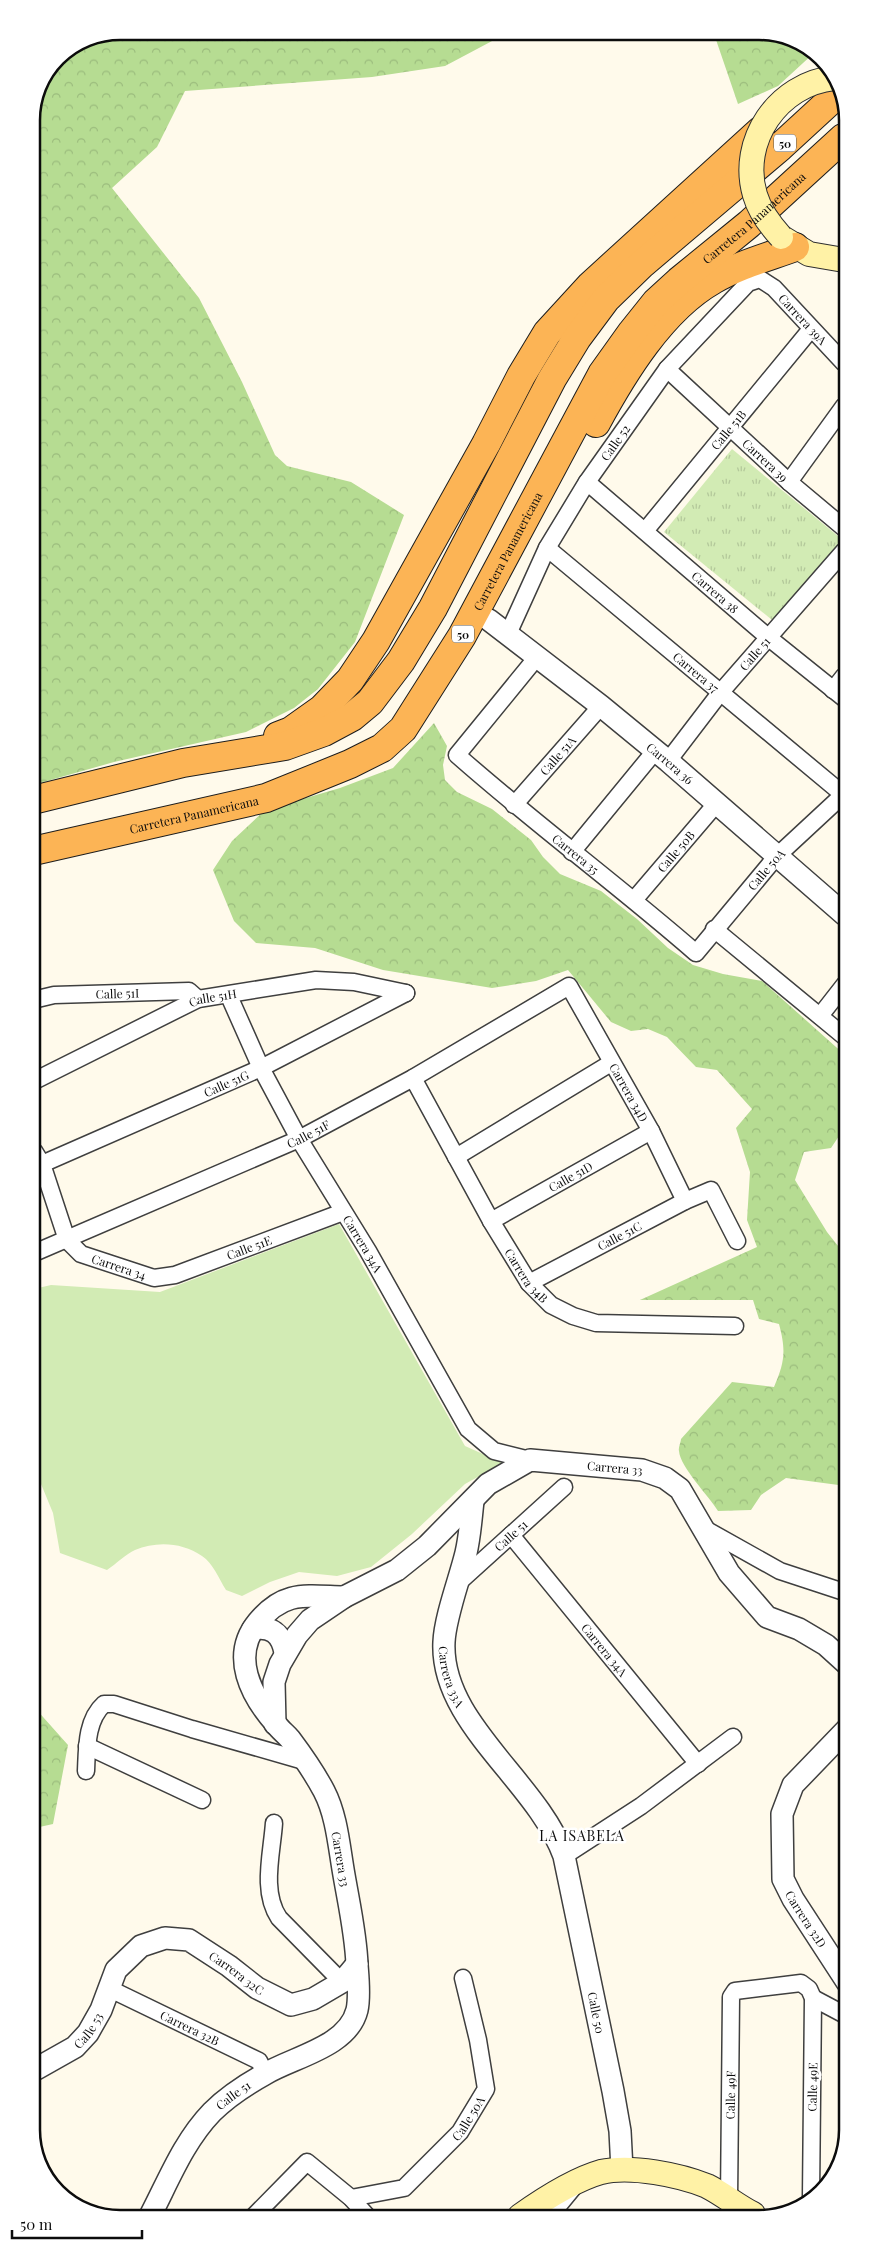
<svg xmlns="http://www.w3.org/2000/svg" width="879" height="2250" font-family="'Playfair Display',serif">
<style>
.grass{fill:#d2ebb4}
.forest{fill:url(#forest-crowns)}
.park{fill:url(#park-tufts)}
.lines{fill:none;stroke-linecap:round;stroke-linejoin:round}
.minor-casing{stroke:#3f3f3f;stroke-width:19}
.tertiary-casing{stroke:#3f3f3f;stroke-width:24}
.secondary-casing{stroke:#2e2e2e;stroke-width:26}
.trunk-casing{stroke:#1d1d1d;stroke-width:30}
.minor{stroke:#fff;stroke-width:16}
.tertiary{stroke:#fff;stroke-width:21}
.secondary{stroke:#fff2a6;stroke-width:24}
.trunk{stroke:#fcb455;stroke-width:28}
.secondary-bridge-casing{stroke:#2e2e2e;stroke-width:26;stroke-linecap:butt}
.secondary-bridge{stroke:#fff2a6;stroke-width:24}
.labels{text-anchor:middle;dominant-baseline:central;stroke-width:5;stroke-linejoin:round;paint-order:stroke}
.shield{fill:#fff;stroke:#555;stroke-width:1}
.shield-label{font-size:11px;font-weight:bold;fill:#0c0c0c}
.street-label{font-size:12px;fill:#0c0c0c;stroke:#fff}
.neighbourhood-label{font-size:14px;letter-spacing:1px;fill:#0c0c0c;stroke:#fff}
.rim{fill:none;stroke:#0c0c0c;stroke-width:2.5}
</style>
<defs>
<pattern id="forest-crowns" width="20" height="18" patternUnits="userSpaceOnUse" patternTransform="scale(1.25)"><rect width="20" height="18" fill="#b6dc92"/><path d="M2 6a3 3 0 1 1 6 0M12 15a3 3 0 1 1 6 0" fill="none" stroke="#9bbc7d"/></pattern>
<pattern id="park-tufts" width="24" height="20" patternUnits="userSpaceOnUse" patternTransform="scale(1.25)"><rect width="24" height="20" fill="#d2ebb4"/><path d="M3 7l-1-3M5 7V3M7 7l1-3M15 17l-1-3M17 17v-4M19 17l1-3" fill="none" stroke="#b3c89a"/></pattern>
</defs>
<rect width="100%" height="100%" fill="#fffaeb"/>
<path class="grass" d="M339 1224 465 1446 503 1463 465 1484 412 1534 371 1567 337 1576 299 1572 270 1582 242 1596 226 1590C219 1579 213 1563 202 1556 182 1542 156 1541 135 1550 126 1554 116 1564 107 1570L60 1553 53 1513 34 1467V1289L51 1285 160 1292Z"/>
<path class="forest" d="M120 31H511L445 66 372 77 185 91 157 147 112 188 199 298 242 382 275 455 287 466 351 482 404 515 355 642 318 689 294 708 246 732 114 762 33 785 31 114 57 57 86 38Z
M713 31H765L815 52 778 86 738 104Z
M434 723 447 746 443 765 445 780 457 792 492 809 531 840 543 857 560 874 601 891 637 919 668 948 693 965 723 974 762 981 845 1055V1127L831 1148 804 1152 795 1180 827 1232 846 1256V1486L786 1478 761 1495 751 1510 718 1511C709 1496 680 1467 679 1451 678 1448 681 1442 681 1439L732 1382 774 1387C785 1362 786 1350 779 1324L759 1319 753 1300H640L757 1247 747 1220 750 1172 736 1128 752 1109 717 1070 696 1067 667 1037 648 1029 631 1031 611 1022 568 970 536 981 492 988 383 970 315 948 256 943 234 921 213 870 232 841 265 810 340 788 393 768Z
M35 1708 68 1745 53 1824 35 1828Z"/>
<path class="park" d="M732 449 844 541 777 624 664 532Z"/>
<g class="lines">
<defs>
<g id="minor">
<path id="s1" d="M667 369 789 482 844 528"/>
<path id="s2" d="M587 482 769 638 845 699"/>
<path d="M789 482 844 406"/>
<path id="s3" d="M645 531 811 329"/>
<path id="s4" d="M547 548 845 796"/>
<path id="s5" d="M508 634 547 548 587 482 667 369 748 283 760 279 774 288 844 363"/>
<path id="s6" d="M537 657 457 755C535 824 618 885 696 953L776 857 845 793"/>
<path d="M833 690 844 676"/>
<path id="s7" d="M668 761 720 693 844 551"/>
<path id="s8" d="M514 805 601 706"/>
<path d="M572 852 655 751"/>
<path id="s9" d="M634 900 716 804"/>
<path d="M714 929 845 1037"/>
<path id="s10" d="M229 996 261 1068 299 1139 368 1251 468 1429 494 1451 530 1460"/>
<path id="s11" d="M33 1000 54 995 189 991 198 999"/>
<path d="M820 1016 845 984"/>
<path id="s12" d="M413 1078 491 1221 529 1283 551 1305 573 1316 596 1323 735 1326"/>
<path id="s13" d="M34 1081 198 999 316 980 354 982 406 993"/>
<path id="s14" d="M34 1151 42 1164 67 1240 81 1254 154 1278 175 1275 343 1212"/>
<path d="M456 1157 611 1063"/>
<path id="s15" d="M42 1164 261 1068 406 993"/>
<path id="s16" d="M491 1221 651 1131"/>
<path id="s17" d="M34 1253 299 1139 413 1078 569 986 651 1131 685 1201"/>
<path id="s18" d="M529 1283 685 1201 711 1190 737 1241"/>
<path d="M705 1529 780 1571 847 1593"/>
<path id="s19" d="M511 1535 698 1764"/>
<path id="s20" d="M458 1583 564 1487"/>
<path d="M87 1746 202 1800"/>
<path d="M86 1771C87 1749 86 1720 104 1704H114L192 1729 304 1761"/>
<path d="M274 1823C272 1853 261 1891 279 1918L342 1982"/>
<path d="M564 1856 641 1806 733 1737"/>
<path id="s21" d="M108 1988 259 2061 265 2073"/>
<path d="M813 1998 847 2016"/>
<path id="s22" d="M351 2198 404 2188 460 2132 486 2089 478 2040 463 1978"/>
<path id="s23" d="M729 2201 731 1997 735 1991 801 1983 809 1989 813 1998 811 2197"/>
<path d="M550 2216 573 2188"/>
<path d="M252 2218 307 2162 351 2198 368 2217"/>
</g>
<g id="tertiary">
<path id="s24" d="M489 620 601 706 668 761 845 915"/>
<path id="s25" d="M473 1501C471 1518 470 1536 466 1553 460 1578 445 1617 444 1642 440 1723 537 1781 564 1856L613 2091 620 2131 622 2170"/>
<path d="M253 1629C271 1626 281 1633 285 1652"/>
<path id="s26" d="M275 1724 274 1682 280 1664 297 1635 310 1620 344 1597 397 1570 427 1546 488 1484 530 1460 642 1470 665 1478 680 1489 729 1573 767 1617 799 1629 826 1645 847 1664"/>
<path id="s27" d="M847 1729 793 1785 782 1814 783 1879 793 1899 847 1982"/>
<path id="s28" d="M36 2069 75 2047 88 2033 101 2010 116 1970 141 1946 165 1938 189 1940 229 1966 257 1988 291 2005 313 1999 342 1982 357 1964"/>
<path id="s29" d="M149 2218C168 2182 183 2142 212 2112 226 2098 247 2084 265 2074 293 2057 348 2047 357 2010 360 1997 358 1978 357 1965 356 1935 349 1904 344 1875 339 1847 337 1816 324 1791 315 1774 302 1755 290 1739 286 1734 280 1730 276 1724 251 1696 230 1656 258 1622 284 1590 306 1596 344 1597"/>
</g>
<path id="secondary" d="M781 237 809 254 844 260
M520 2216C544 2199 573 2180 601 2172 631 2165 680 2175 707 2186 723 2194 737 2206 753 2214"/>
<g id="trunk">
<path d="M596 423C623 373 662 309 713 280 738 265 768 257 795 247"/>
<path d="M278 736 291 731 322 709 350 680 376 641 486 444 521 376 547 333 591 285 760 131"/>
<path d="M33 800 183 763 285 746 324 732 352 717 370 702 401 661 433 608 552 379 577 338 606 299 642 264 780 147 842 90"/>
<path id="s30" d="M33 851 266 798 350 764 382 748 403 729 462 636 602 374 632 332 656 302 679 281 749 224 843 138"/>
</g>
</defs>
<use href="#minor" class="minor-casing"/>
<use href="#tertiary" class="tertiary-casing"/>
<use href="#secondary" class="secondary-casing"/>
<use href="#trunk" class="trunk-casing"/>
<use href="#minor" class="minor"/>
<use href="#tertiary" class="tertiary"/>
<use href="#secondary" class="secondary"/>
<use href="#trunk" class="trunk"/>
<defs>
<path id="secondary-bridge" d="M781 237C770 225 760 212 755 195 739 141 778 84 834 78"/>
</defs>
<use href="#secondary-bridge" class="secondary-bridge-casing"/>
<use href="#secondary-bridge" class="secondary-bridge"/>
</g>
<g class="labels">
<g class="shield">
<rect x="774" y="134.5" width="22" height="17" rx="4"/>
<rect x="452" y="625.5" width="22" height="17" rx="4"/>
</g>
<g class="shield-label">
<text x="785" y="143">50</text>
<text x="463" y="634">50</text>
</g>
<g class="street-label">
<text stroke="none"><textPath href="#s30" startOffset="1020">Carretera Panamericana</textPath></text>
<text stroke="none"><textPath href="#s5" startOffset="500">Carrera 39A</textPath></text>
<text stroke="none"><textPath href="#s3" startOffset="131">Calle 51B</textPath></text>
<text stroke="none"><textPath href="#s5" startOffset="220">Calle 52</textPath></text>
<text stroke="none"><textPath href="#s1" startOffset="134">Carrera 39</textPath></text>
<text stroke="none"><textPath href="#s30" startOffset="600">Carretera Panamericana</textPath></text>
<text stroke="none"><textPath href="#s2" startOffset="169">Carrera 38</textPath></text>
<text stroke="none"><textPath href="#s7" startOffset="138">Calle 51</textPath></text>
<text stroke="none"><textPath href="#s4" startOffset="194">Carrera 37</textPath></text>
<text stroke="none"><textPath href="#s8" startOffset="66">Calle 51A</textPath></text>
<text stroke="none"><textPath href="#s24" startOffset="231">Carrera 36</textPath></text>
<text stroke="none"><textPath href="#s30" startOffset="165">Carretera Panamericana</textPath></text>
<text stroke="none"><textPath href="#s9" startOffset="64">Calle 50B</textPath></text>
<text stroke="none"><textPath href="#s6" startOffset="281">Carrera 35</textPath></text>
<text stroke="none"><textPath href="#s6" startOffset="546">Calle 50A</textPath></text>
<text stroke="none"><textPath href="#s11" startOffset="85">Calle 51I</textPath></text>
<text stroke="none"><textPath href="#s13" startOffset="198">Calle 51H</textPath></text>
<text stroke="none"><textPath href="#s15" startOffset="201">Calle 51G</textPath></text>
<text stroke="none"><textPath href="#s17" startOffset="721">Carrera 34D</textPath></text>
<text stroke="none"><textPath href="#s17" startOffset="299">Calle 51F</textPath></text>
<text stroke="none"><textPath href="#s16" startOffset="91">Calle 51D</textPath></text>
<text stroke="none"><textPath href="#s18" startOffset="102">Calle 51C</textPath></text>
<text stroke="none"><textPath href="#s10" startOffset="282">Carrera 34A</textPath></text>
<text stroke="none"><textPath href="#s14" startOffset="292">Calle 51E</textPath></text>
<text stroke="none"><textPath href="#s14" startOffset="155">Carrera 34</textPath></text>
<text stroke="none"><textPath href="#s12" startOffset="228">Carrera 34B</textPath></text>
<text stroke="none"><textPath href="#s26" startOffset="474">Carrera 33</textPath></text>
<text stroke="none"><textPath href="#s20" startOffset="71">Calle 51</textPath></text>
<text stroke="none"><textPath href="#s19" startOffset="148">Carrera 34A</textPath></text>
<text stroke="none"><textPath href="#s25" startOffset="180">Carrera 33A</textPath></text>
<text transform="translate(341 1859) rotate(80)">Carrera 33</text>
<text stroke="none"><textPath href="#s27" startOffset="220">Carrera 32D</textPath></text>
<text stroke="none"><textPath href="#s28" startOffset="275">Carrera 32C</textPath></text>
<text stroke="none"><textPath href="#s25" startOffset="554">Calle 50</textPath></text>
<text stroke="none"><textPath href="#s28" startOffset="66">Calle 53</textPath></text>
<text stroke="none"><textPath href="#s21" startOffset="91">Carrera 32B</textPath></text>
<text transform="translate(812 2087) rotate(-89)">Calle 49E</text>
<text stroke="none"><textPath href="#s29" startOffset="151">Calle 51</textPath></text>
<text stroke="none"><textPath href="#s23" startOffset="106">Calle 49F</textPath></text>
<text stroke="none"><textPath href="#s22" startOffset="149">Calle 50A</textPath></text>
</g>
<g class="neighbourhood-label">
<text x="582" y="1835">LA ISABELA</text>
</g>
</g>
<path d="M0 0H879V2250H0ZM120 40H759A80 80 0 0 1 839 120V2130A80 80 0 0 1 759 2210H120A80 80 0 0 1 40 2130V120A80 80 0 0 1 120 40Z" fill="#fff" fill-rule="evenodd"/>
<path class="rim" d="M120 40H759A80 80 0 0 1 839 120V2130A80 80 0 0 1 759 2210H120A80 80 0 0 1 40 2130V120A80 80 0 0 1 120 40Z"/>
<path d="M12 2230v8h130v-8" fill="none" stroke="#0c0c0c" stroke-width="2.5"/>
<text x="20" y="2230" font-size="15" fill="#0c0c0c" stroke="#ffffff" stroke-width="4" paint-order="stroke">50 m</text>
</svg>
